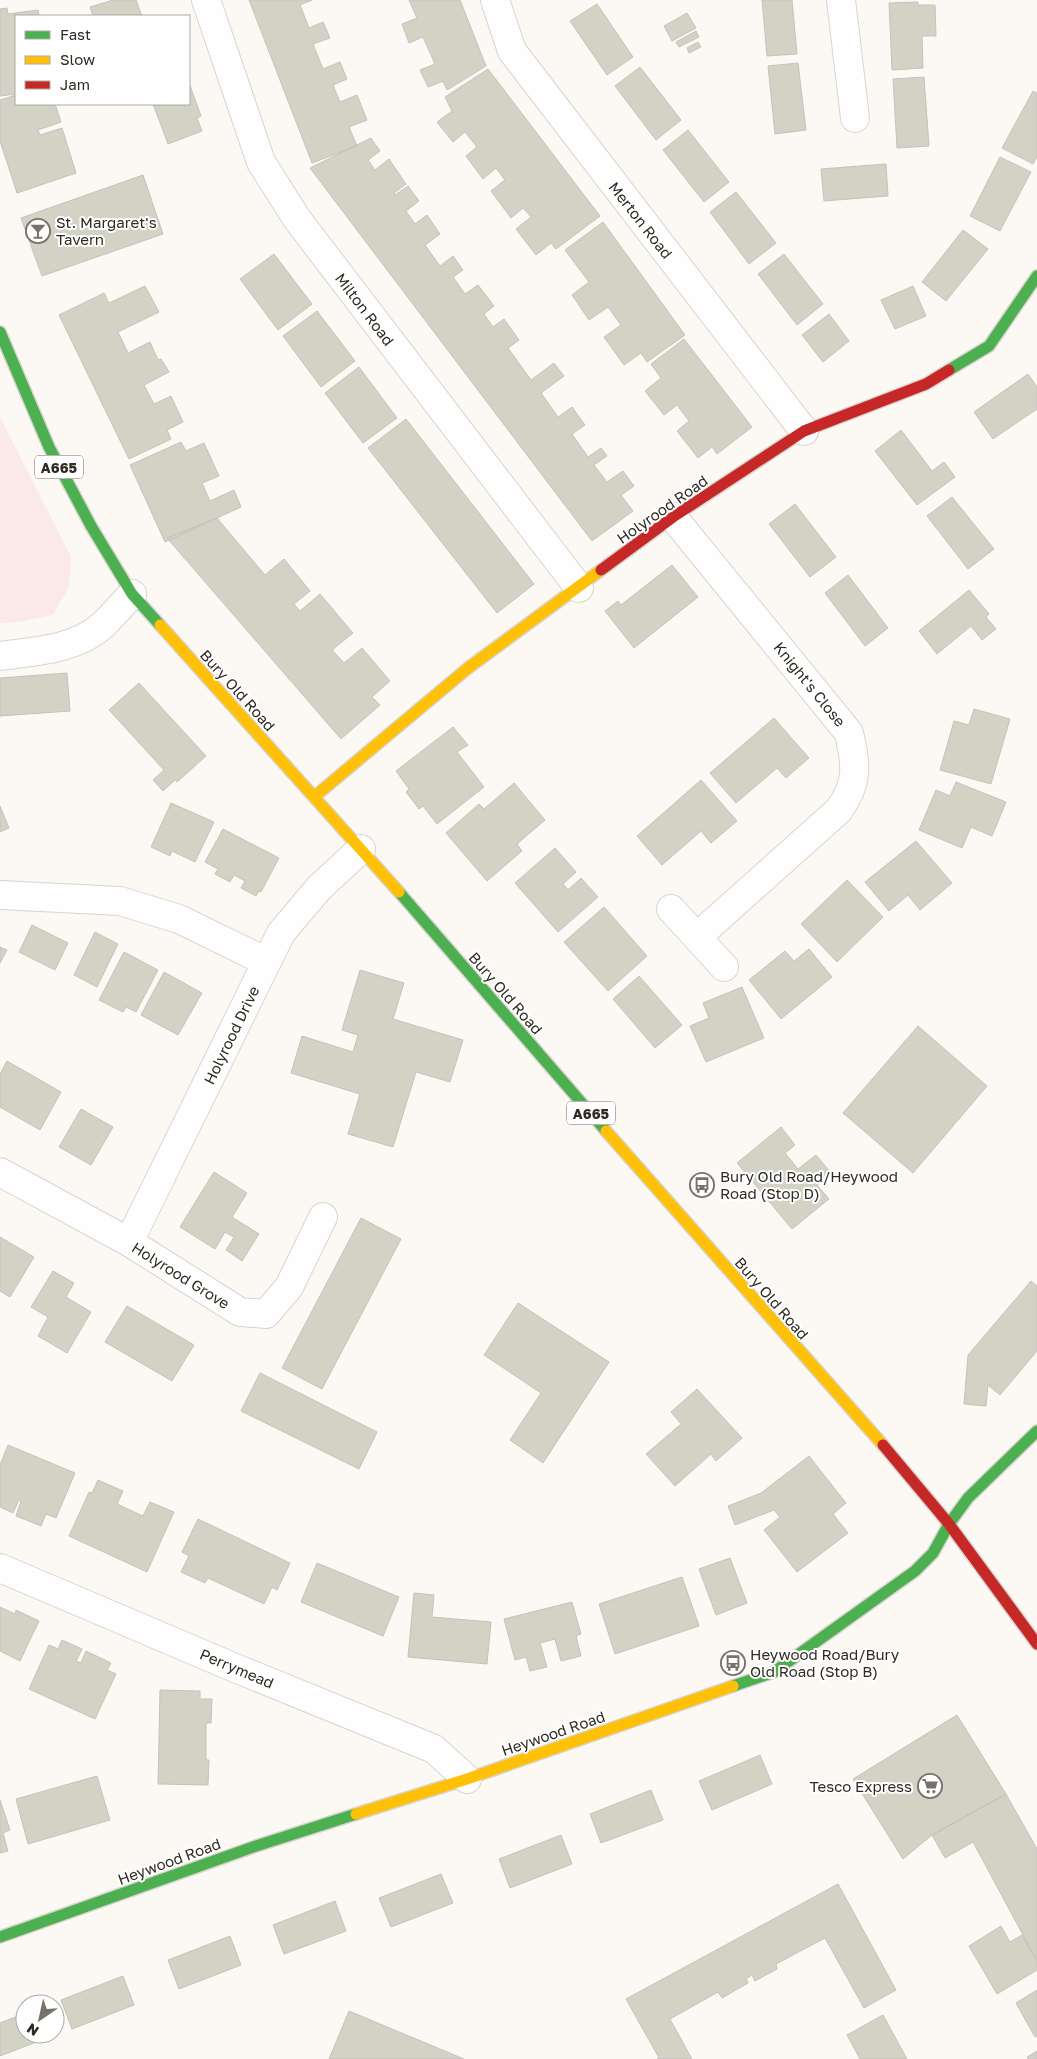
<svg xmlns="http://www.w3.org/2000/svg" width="1037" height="2059" font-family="'Golos Text',sans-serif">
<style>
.green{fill:#fbe9e7}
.building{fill:#d2d2c5;stroke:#c3c3bd}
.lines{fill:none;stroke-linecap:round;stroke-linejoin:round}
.street-casing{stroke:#d8d4ce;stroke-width:30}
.fast-casing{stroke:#d8d4ce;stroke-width:14}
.slow-casing{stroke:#d8d4ce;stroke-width:14}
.jam-casing{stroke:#d8d4ce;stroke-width:14}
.street{stroke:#fffefe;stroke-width:28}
.fast{stroke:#4caf50;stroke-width:11}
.slow{stroke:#ffc107;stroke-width:11}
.jam{stroke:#c62828;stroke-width:11}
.labels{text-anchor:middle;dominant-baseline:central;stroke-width:4;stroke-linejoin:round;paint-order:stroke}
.shield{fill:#fff;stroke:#6d6b65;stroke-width:1}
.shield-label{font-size:14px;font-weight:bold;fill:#2f2b23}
.street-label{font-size:15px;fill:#2f2b23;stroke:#fff}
.poi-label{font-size:15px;fill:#2f2b23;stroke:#fff;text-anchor:start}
</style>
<rect width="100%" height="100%" fill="#fcf9f5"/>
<path class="green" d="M0 417 71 557 69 587 53 615 19 622 0 623Z"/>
<path class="building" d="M113 0H136L142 16H93L90 7Z
M249 0H312L300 5 309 28 323 22 330 38 313 44 323 69 340 62 347 79 333 85 340 102 357 95 367 120 349 127 357 146 312 163Z
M409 0H460L486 66 447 90 443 81 428 87 420 70 435 64 423 37 409 43 402 24 417 18Z
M762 0H792L797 54 767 56Z
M918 2V5H935L936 36H922L923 68 892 70 889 3Z
M597 4 633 57 607 75 570 21Z
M7 8 8 14 38 10 39 16H16V94L0 96V9Z
M687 13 696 28 672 41 664 26Z
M696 31 699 37 679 47 676 42Z
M698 42 701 47 689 53 687 48Z
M798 63 806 130 775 134 768 66Z
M640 67 681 120 656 140 615 86Z
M488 69 600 216 556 249 551 243 536 255 516 229 531 217 523 208 511 218 491 191 505 180 496 168 483 179 466 156 477 147 465 132 453 142 437 122 452 111 445 97Z
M924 77 929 146 897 148 893 79Z
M189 83 201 116 197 118 202 131 168 144 153 104H189Z
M1033 91 1037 93V157L1033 164 1002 148Z
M16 95V104H55L61 122 38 130 40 135 62 128 76 173 17 193 0 141V100Z
M688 130 729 182 704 202 663 150Z
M371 138 380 151 368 160 375 170 389 159 406 184 394 193 395 195 408 186 419 201 406 211 415 224 427 215 440 234 425 245 440 266 453 256 463 270 453 277 465 294 478 285 494 306 484 314 493 327 504 319 519 340 508 348 531 380 554 363 564 376 541 393 558 417 572 407 585 425 572 434 588 457 601 448 607 456 594 465 607 482 623 471 634 486 621 495 633 511 592 541 310 168Z
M1000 157 1031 172 1000 231 970 216Z
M886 164 888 196 824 201 821 169Z
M143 175 163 234 42 276 21 218Z
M736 192 776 243 749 264 710 212Z
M603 222 685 335 647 362 641 353 624 365 604 337 621 325 608 307 589 320 572 295 589 282 565 250Z
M963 230 988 249 946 301 922 282Z
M274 254 312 304 278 330 240 279Z
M784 254 823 304 797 325 758 274Z
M145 286 159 312 118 332 128 353 150 342 158 360 161 359 169 372 144 385 154 404 171 396 183 422 167 430 171 439 129 459 59 315 104 293 109 303Z
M913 286 926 316 895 329 881 300Z
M317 311 355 361 321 387 283 336Z
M829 314 849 341 823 362 802 335Z
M684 339 752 427 717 454 712 447 698 458 677 431 689 421 677 405 664 415 645 391 661 378 651 364Z
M359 367 397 418 363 443 325 393Z
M1028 374 1037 387V409L993 439 974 412Z
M406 419 534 584 497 613 368 448Z
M901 430 932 471 944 462 955 477 917 505 875 451Z
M181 442 186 451 204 443 219 476 202 483 210 501 234 490 241 507 165 542 130 465Z
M952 497 994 549 968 569 927 516Z
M795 504 836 557 810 577 769 524Z
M217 518 265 575 284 559 310 591 294 604 300 611 320 594 353 633 332 650 344 663 362 648 390 681 372 697 380 705 341 739 167 538Z
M672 565 698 597 634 648 605 611 618 601 621 605Z
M848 575 888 628 865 646 825 593Z
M969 590 989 614 986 617 996 629 982 640 971 626 937 654 919 631Z
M67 673 70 711 0 716V678Z
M139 683 206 756 177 782 175 780 163 791 153 780 164 770 109 710Z
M974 709 1010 719 991 784 940 770 954 721 969 725Z
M774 718 809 758 786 778 777 768 736 803 710 773Z
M453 727 468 745 457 752 484 787 437 824 423 806 419 809 406 792 409 789 396 771Z
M701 780 737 821 711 843 701 831 662 865 637 836Z
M956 782 1006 802 992 836 971 827 962 848 919 830 936 790 950 796Z
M514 783 545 820 517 844 522 851 487 881 446 833 479 804 484 809Z
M171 803 214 822 195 862 172 851 170 856 151 847Z
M0 806 9 828 0 832Z
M223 829 279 858 261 892 259 891 256 896 241 888 245 881 234 875 230 882 215 874 218 869 205 862Z
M916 841 952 883 920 910 908 895 889 911 865 882Z
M555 848 576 872 563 884 568 890 581 878 598 897 558 932 515 883Z
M847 880 883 917 837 962 801 924Z
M604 907 647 956 608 991 564 942Z
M32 925 68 943 55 970 19 952Z
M95 932 118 944 97 987 74 975Z
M0 947 7 950 0 963Z
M809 949 832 977 781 1019 749 980 785 951 794 961Z
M124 952 158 970 136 1012 126 1007 123 1012 99 1000Z
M360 970 404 983 393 1019 463 1040 450 1082 416 1072 393 1147 348 1134 360 1094 291 1073 302 1036 353 1052 358 1035 342 1030Z
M164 972 202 993 178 1035 141 1015Z
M639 976 682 1025 655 1048 613 999Z
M742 987 764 1038 706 1062 690 1026 709 1018 703 1003Z
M918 1026 987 1086 913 1173 843 1113Z
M7 1061 61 1092 40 1130 0 1107V1074Z
M81 1109 113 1127 91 1165 59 1147Z
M781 1127 795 1145 785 1153 798 1169 816 1155 831 1173 817 1185 829 1199 792 1229 737 1163Z
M214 1172 247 1193 232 1217 259 1234 242 1261 226 1250 234 1237 225 1232 215 1249 180 1227Z
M361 1218 401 1239 322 1389 282 1368Z
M0 1237 34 1257 10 1297 0 1291Z
M53 1271 74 1283 66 1297 91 1312 67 1353 38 1336 48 1317 31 1307Z
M1031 1281 1037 1286V1351L1000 1395 988 1385 986 1406 964 1404 968 1355Z
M518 1303 609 1362 543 1463 510 1440 541 1393 484 1355Z
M127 1306 194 1345 172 1381 105 1342Z
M260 1373 377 1432 359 1469 241 1411Z
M697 1389 742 1438 716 1461 711 1454 675 1486 646 1454 681 1424 671 1412Z
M8 1445 75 1473 56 1518 46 1514 41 1526 16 1516 21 1501 19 1500 13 1513 0 1507V1465Z
M809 1456 846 1503 833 1514 848 1533 797 1572 764 1530 780 1517 774 1510 735 1525 728 1506 761 1493Z
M98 1480 123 1491 117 1504 143 1516 150 1502 174 1512 147 1572 69 1536 89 1492 92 1493Z
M198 1519 290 1563 277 1590 272 1587 264 1604 208 1578 205 1583 181 1572 189 1556 182 1552Z
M730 1558 747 1603 716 1615 699 1569Z
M317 1563 399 1597 383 1636 301 1602Z
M682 1577 699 1626 615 1654 599 1604Z
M414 1593 434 1595 432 1617 491 1622 487 1664 408 1657Z
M572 1602 581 1634 576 1636 581 1656 561 1661 555 1639 540 1643 547 1667 530 1671 526 1657 515 1660 504 1619Z
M0 1607 15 1614 16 1610 39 1621 20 1661 0 1651Z
M62 1640 82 1649 76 1661 81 1663 86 1651 111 1663 107 1670 116 1674 95 1719 29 1689 49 1645 58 1649Z
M160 1690 200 1691V1699H212L211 1723H206V1760H209L208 1785 158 1784Z
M957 1715 1006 1794 932 1835 903 1859 853 1779Z
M760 1755 772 1784 712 1810 699 1781Z
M97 1776 110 1820 28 1844 16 1799Z
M651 1790 663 1820 601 1843 590 1814Z
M1006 1794 1037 1849V1961L973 1842 945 1858 932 1835Z
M0 1800 10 1830 3 1833 8 1851 0 1853Z
M561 1835 572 1864 510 1888 499 1859Z
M441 1874 453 1903 391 1927 379 1898Z
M838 1884 896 1990 864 2008 825 1938 776 1964 777 1969 755 1981 752 1975 746 1979 748 1983 722 1998 718 1992 670 2019 692 2059H657L659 2058 626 1999Z
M335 1901 346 1931 284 1954 273 1925Z
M1001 1926 1010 1942 1022 1935 1037 1961V1970L997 1994 969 1946Z
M230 1936 241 1965 179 1989 168 1960Z
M123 1976 134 2005 72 2029 61 2000Z
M1037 1990V2036L1035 2037 1016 2003Z
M349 2011 464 2059H329Z
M23 2014 25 2034H31L34 2043 0 2056V2023Z
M883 2015 907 2059H860L847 2035Z
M1037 2051V2059H1028L1027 2057Z"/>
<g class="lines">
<defs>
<path id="street" d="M206 0 261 162 297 219 579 588
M495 0 512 51 804 431
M841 0 855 118
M673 517 849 733C856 765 859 782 839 810L697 937
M0 656C35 651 75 650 103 625 113 615 123 604 132 594
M0 895 120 901 179 919 267 962
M671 909 724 967
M0 1172 129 1242 240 1312 266 1314 289 1287 323 1217
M129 1242 281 933 319 888 361 849
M0 1568 235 1668 434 1749 467 1779"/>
<path id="fast" d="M0 332 49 447 91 526 132 594 160 625
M949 370 989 346 1037 276
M399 892 606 1131
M733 1686 774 1672 915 1571 933 1553 949 1524 968 1498 1037 1431
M0 1937 256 1846 356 1814"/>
<path id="slow" d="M160 625 399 892
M314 797 468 668 601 570
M606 1131 883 1445
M356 1814 467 1779 733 1686"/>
<path id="jam" d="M601 570 673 517 804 431 926 384 949 370
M883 1445 949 1524 1037 1644"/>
</defs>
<use href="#street" class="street-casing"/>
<use href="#fast" class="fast-casing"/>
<use href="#slow" class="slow-casing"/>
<use href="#jam" class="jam-casing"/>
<use href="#street" class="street"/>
<use href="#fast" class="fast"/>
<use href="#slow" class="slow"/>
<use href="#jam" class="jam"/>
</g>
<defs>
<symbol id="bar-ring" viewBox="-11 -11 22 22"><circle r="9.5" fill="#fff" stroke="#77736c" stroke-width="1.5"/><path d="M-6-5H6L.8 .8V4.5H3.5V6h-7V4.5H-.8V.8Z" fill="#77736c"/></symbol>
<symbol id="bus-ring" viewBox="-11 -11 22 22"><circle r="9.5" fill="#fff" stroke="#77736c" stroke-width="1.5"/><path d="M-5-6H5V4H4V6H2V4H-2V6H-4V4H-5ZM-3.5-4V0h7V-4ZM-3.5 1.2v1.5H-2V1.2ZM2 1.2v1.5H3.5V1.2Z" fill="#77736c"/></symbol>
<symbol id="supermarket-ring" viewBox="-11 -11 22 22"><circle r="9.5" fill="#fff" stroke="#77736c" stroke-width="1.5"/><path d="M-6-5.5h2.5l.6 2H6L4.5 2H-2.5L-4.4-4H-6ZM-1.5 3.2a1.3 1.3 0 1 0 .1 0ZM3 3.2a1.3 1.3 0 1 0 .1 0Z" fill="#77736c"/></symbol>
</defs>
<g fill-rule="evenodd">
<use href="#bar-ring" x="24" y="217" width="28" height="28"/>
<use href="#bus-ring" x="688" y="1171" width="28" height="28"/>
<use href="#bus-ring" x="719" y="1649" width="28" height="28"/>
<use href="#supermarket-ring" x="916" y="1772" width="28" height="28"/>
</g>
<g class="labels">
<g class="shield">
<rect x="35" y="455.5" width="48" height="23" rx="4"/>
<rect x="567" y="1101.5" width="48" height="23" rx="4"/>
</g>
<g class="shield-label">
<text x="59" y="467">A665</text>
<text x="591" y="1113">A665</text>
</g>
<g class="street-label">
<text transform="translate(641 220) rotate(52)">Merton Road</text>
<text transform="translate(365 309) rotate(53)">Milton Road</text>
<text transform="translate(662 509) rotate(-35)">Holyrood Road</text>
<text transform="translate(810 684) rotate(51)">Knight's Close</text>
<text transform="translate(238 690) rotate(48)">Bury Old Road</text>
<text transform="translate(506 993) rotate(49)">Bury Old Road</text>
<text transform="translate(231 1035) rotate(-64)">Holyrood Drive</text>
<text transform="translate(181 1275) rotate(32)">Holyrood Grove</text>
<text transform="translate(772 1298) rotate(49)">Bury Old Road</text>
<text transform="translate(237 1668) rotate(23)">Perrymead</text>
<text transform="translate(553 1733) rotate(-19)">Heywood Road</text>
<text transform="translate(169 1861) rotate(-20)">Heywood Road</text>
</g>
<g class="poi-label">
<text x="56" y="222">St. Margaret's<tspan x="56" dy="17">Tavern</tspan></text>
<text x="720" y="1176">Bury Old Road/Heywood<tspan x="720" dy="17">Road (Stop D)</tspan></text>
<text x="750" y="1654">Heywood Road/Bury<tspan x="750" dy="17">Old Road (Stop B)</tspan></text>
<text x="912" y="1786" text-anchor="end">Tesco Express</text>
</g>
</g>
<rect x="15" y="15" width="175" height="90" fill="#ffffff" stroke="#acaaa7"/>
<rect x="25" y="31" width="25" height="8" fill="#4caf50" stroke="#acaaa7"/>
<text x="60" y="40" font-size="15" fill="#2f2b23">Fast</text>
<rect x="25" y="56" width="25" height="8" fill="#ffc107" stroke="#acaaa7"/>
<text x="60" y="65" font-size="15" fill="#2f2b23">Slow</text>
<rect x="25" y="81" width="25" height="8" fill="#c62828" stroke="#acaaa7"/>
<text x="60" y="90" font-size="15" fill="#2f2b23">Jam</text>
<g transform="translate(40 2019) rotate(214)"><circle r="24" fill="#ffffff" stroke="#acaaa7"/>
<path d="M0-4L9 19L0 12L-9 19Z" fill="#77736c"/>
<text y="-8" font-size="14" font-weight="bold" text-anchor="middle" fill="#2f2b23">N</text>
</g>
</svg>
